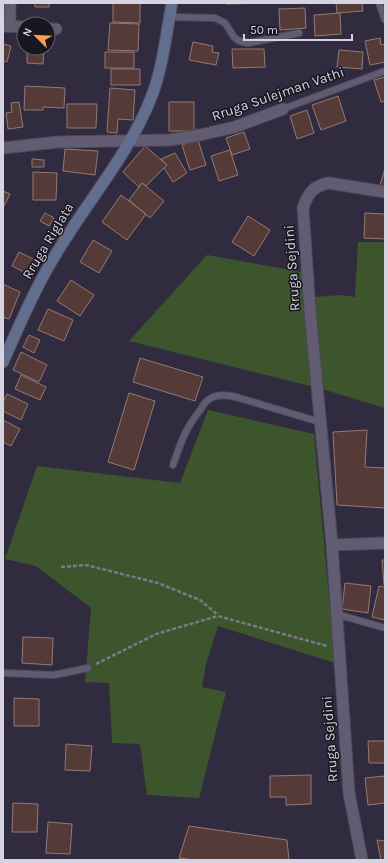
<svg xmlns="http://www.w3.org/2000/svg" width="388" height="863" font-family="Karla,sans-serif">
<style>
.green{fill:#3d552c}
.building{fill:#553b37;stroke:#957873}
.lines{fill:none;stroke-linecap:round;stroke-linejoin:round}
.service-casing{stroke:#4e495a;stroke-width:8}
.minor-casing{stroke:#4e495a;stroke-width:13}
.secondary-casing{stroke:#4e495a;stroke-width:13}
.path{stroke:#7c7889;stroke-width:2.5;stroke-dasharray:4 2;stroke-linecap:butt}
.service{stroke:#625c73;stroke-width:6}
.minor{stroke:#625c73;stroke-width:11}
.secondary{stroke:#626e8d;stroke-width:11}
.labels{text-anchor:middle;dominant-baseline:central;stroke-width:3;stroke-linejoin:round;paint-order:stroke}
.street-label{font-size:14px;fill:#d7d4e1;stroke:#18161f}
</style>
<rect width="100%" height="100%" fill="#312b40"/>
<path class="green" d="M358 242H385V408L322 389 129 341 207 255 302 272 303 298 340 295 355 297Z
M208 410 314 434 335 663 218 626 206 664 202 687 226 692 199 798 147 795 140 744 112 743 109 683 85 682 91 608 36 566 5 559 37 466 180 483Z"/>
<path class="building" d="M35 3H49V7H35Z
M113 3H140V23L113 22Z
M225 3H271L226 4Z
M336 3H362L363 11 337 13Z
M305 8 306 28 280 30 279 9Z
M340 13 341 34 315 36 314 15Z
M110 23 139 24 138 51 108 50Z
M380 38 381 45 385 44V62L370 65 365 41Z
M193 42 213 46 212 52 219 53 216 65 189 60Z
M3 44 11 46 7 62 3 61Z
M27 48H44L43 64 27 63Z
M232 49H264L265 67 233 68Z
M339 50 363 52 362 69 337 67Z
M105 52H134V68H105Z
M111 69H140V85H111Z
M385 77V101L381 102 374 80Z
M25 86 65 88 64 108 43 107V110H24Z
M110 88 135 90 133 120 118 119 117 133 107 132Z
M338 96 346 121 321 130 312 105Z
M19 102 23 127 8 129 6 113 12 112 11 103Z
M169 102H194V131H169Z
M67 104H97L96 128H67Z
M307 110 314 133 297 139 290 116Z
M244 132 250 149 232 155 226 138Z
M198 140 206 165 190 170 182 145Z
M145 146 167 165 146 186 142 183 139 187 123 172Z
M65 149 98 151 95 175 63 171Z
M230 150 238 175 219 181 211 156Z
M175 153 187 173 173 182 164 168 167 165 161 159Z
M32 159 44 160V167H32Z
M385 168V187L380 186Z
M33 172 57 173 56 200H33Z
M142 183 164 201 150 218 129 200Z
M3 191 10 194 3 208Z
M121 195 146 214 127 240 102 222Z
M45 213 54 218 49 226 40 221Z
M365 213 385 214V239L364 238Z
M248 216 270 230 254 256 232 242Z
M93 240 112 251 99 273 80 262Z
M19 252 37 261 30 275 12 266Z
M71 280 94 295 80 316 57 301Z
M3 284 20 292 9 319 3 317Z
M48 309 73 320 64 341 38 330Z
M29 335 40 340 34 353 23 347Z
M21 352 47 365 39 382 13 370Z
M140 358 203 377 195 401 133 382Z
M21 375 46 387 40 400 15 389Z
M129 393 155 401 134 470 108 462Z
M7 394 28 404 21 420 3 411V402Z
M3 420 20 429 11 446 3 442Z
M367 430 365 467 385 468V508L337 505 333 432Z
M382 560H385V585H384Z
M345 583 371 586 368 613 342 609Z
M379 586 385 587V620L372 617Z
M23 637 53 638 52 665 22 663Z
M14 698 39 699V726H14Z
M368 741H385V763H369Z
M66 744 92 746 90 771 65 770Z
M311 775V804L286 805V797H270V776Z
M385 776V803L368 805 365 778Z
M13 803 38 804 37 832H12Z
M48 822 72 824 70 854 46 853Z
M189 826 287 840 289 860H195L179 858Z
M377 840 385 841V860H381Z"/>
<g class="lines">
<defs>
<path id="service" d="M379 3 385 20
M169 17 215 18 225 23 234 37 239 41 248 43 299 33
M283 109 385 71
M173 465C181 442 185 429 201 409 203 405 207 400 211 398 219 394 228 395 236 397L320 422
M336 614 385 628
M3 673 54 675 88 668"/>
<path id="minor" d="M10 3V26
M4 26 24 27
M48 29H56
M3 148 58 142 170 140 200 135 235 127 283 109
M332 545 385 543
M362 860 349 793 332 545 310 311 303 208C308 193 313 186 329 183L385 192"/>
<path id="secondary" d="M3 362C22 319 40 277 66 238 95 192 131 149 151 98 163 68 166 34 172 3"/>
</defs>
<use href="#service" class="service-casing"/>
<use href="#minor" class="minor-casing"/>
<use href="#secondary" class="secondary-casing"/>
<path class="path" d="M61 567 86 565 158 583 200 600 218 615
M96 664 156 634 218 616 327 646"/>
<use href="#service" class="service"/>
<use href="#minor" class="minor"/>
<use href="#secondary" class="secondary"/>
</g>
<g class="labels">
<g class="street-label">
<text transform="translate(278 94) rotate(-19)">Rruga Sulejman Vathi</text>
<text transform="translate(48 241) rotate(-59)">Rruga Riglata</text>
<text transform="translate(292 268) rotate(-94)">Rruga Sejdini</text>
<text transform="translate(330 739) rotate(-94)">Rruga Sejdini</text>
</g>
</g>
<rect width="388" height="863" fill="none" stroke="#d7d4e1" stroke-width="8"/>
<g transform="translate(36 36) rotate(294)"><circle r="19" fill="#18161f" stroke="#64626d"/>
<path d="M0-3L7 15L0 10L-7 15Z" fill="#fd9c56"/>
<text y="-6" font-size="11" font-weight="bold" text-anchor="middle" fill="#d7d4e1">N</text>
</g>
<path d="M244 34v6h108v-6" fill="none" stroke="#d7d4e1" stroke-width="2"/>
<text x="250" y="34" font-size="12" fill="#d7d4e1" stroke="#18161f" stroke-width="3" paint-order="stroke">50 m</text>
</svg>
